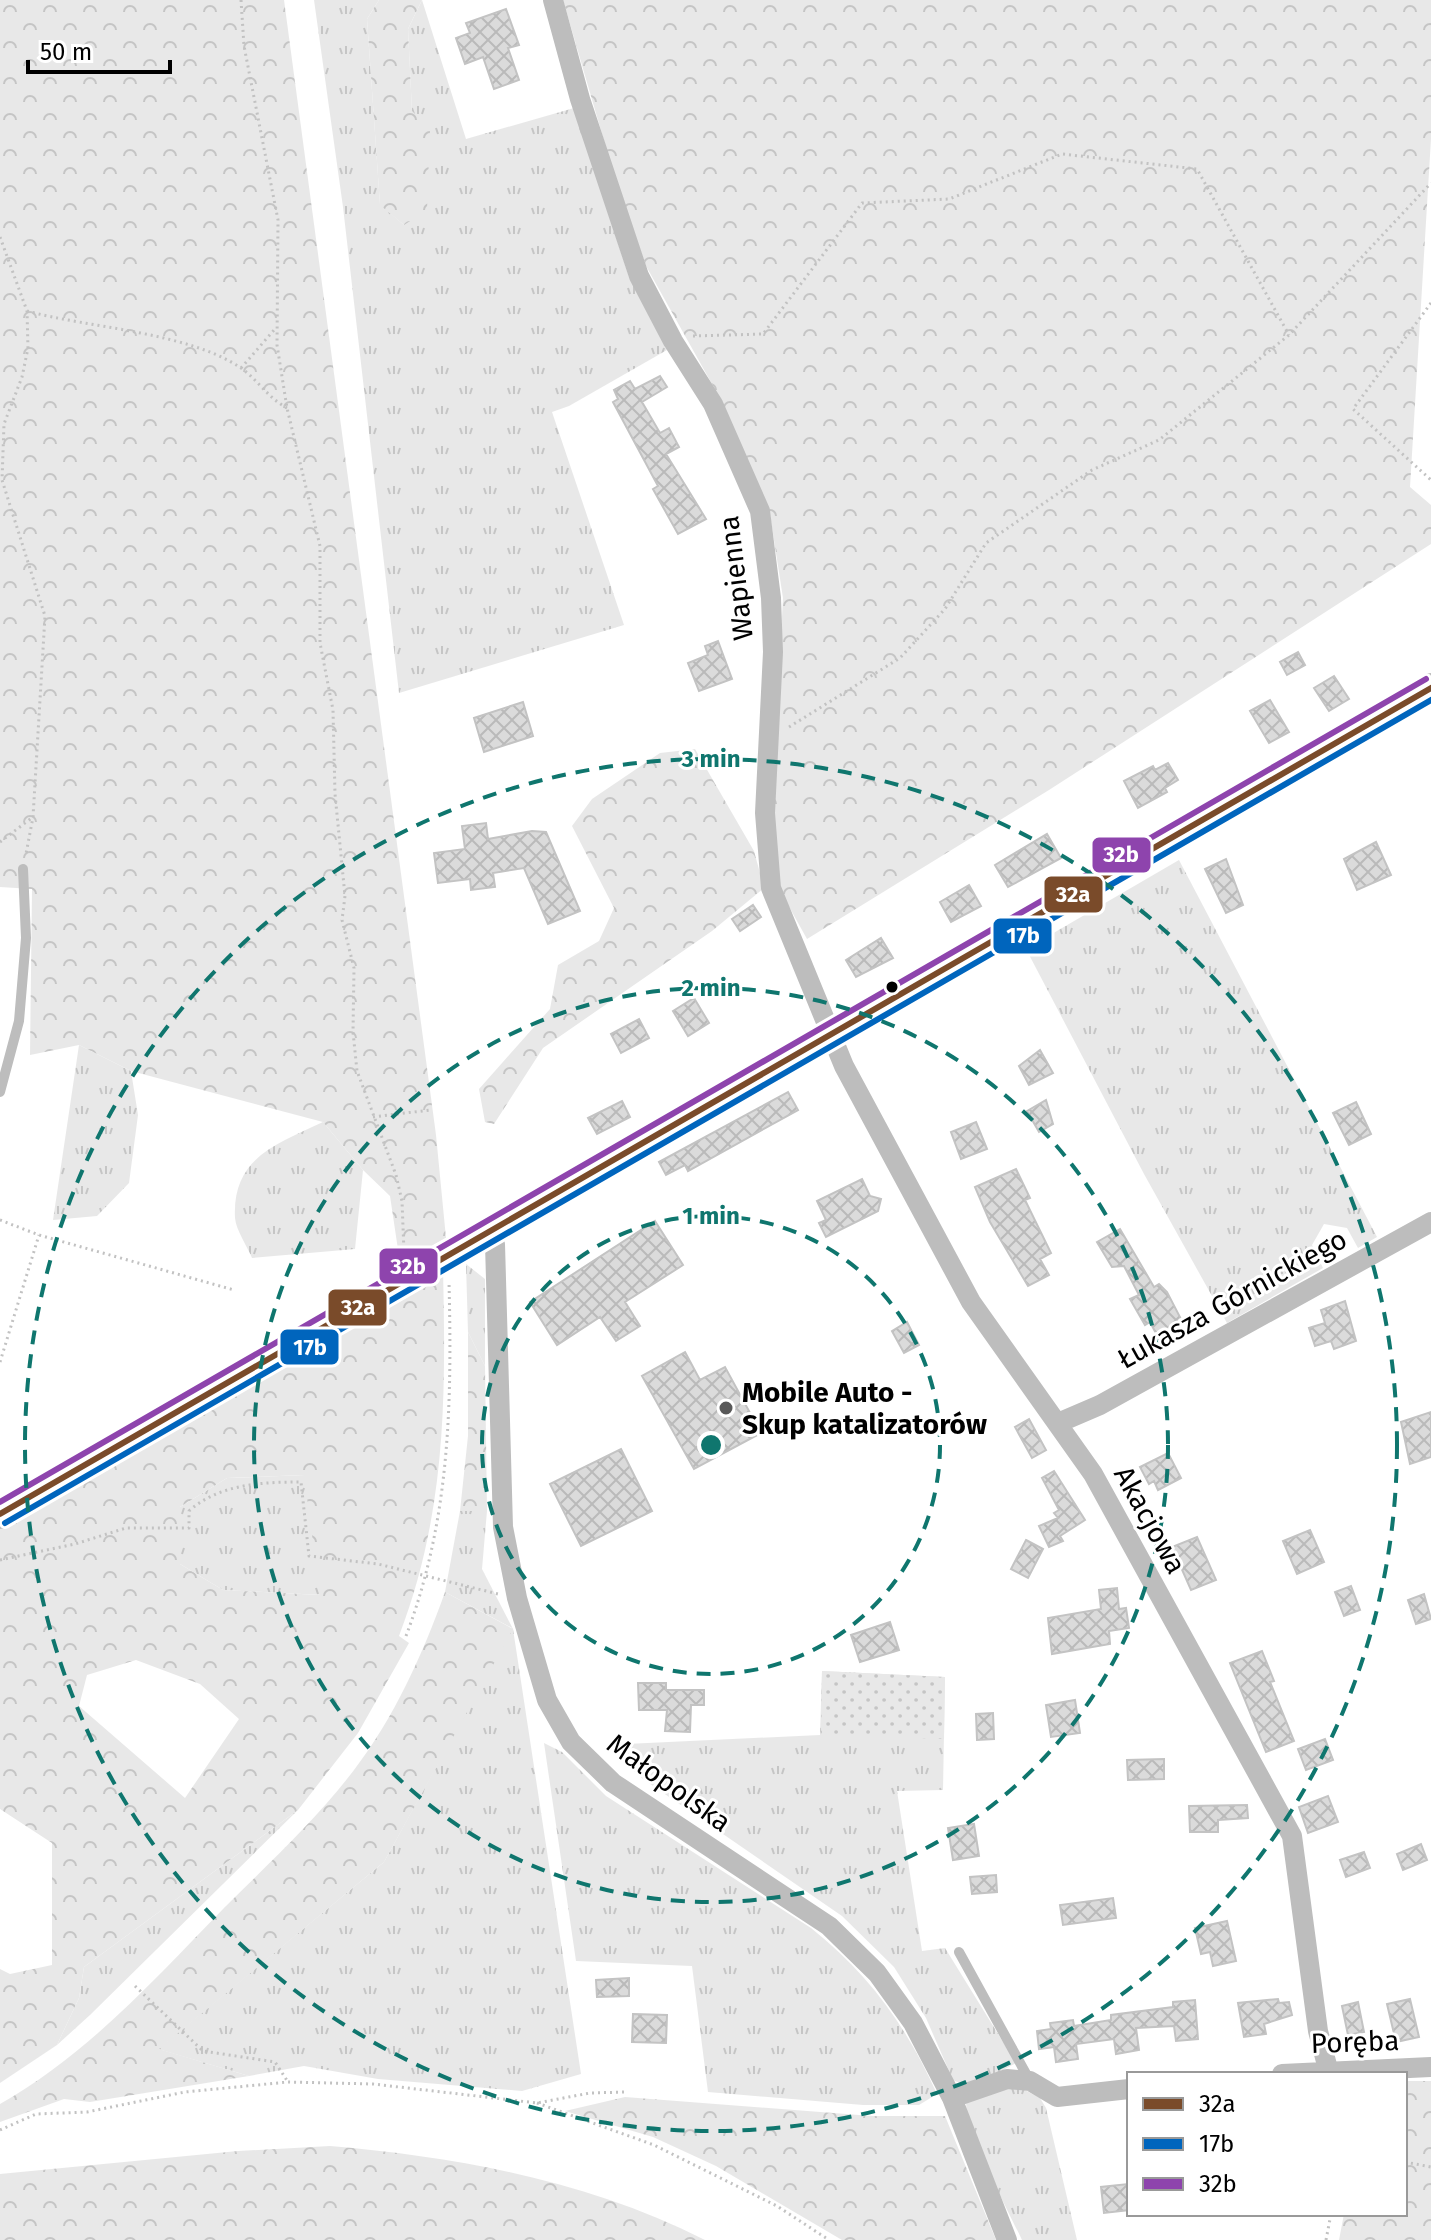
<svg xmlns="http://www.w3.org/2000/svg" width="1431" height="2240" font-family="'Fira Sans',sans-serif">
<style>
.grass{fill:url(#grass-tufts)}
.forest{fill:url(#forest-crowns);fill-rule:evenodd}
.park{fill:url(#park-dots)}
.building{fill:url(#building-cross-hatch);stroke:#c3c3c3;stroke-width:2}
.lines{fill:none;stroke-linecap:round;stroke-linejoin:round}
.path{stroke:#c2c2c2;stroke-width:3;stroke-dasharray:2 4;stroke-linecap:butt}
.lane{stroke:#bdbdbd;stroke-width:10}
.street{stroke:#bdbdbd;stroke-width:20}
.secondary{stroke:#bfbfbf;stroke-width:30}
.bus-1-casing{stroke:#fff;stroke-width:12}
.bus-2-casing{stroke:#fff;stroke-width:12}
.bus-3-casing{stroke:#fff;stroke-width:12}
.bus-1{stroke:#7a4b2a;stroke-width:6}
.bus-2{stroke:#0065bd;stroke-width:6}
.bus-3{stroke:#8e44ad;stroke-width:6}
.ring{fill:none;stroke:#0f766e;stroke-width:4;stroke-dasharray:14 10}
.bus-dot{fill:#000;stroke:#fff;stroke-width:3}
.poi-dot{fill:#595959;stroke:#fff;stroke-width:3}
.labels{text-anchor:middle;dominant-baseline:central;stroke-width:6;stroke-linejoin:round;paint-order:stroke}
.street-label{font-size:28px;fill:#000;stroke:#fff}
.poi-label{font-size:28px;font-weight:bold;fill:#000;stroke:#fff;text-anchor:start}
.centre{fill:#0f766e;stroke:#fff;stroke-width:4}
.ring-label{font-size:24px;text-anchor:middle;font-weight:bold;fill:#0f766e;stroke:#fff;stroke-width:6;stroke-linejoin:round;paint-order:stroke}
.line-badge{stroke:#fff;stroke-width:3}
.badge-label{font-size:22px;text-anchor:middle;font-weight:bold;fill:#fff}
</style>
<defs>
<pattern id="grass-tufts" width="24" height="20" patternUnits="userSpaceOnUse" patternTransform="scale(2)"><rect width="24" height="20" fill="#e8e8e8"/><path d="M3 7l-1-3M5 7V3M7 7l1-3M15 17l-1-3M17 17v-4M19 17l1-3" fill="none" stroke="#c5c5c5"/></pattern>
<pattern id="forest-crowns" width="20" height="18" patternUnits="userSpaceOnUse" patternTransform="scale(2)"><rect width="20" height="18" fill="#e8e8e8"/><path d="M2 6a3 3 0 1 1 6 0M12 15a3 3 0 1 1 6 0" fill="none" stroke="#c5c5c5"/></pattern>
<pattern id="park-dots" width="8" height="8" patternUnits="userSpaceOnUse" patternTransform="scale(2)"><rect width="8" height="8" fill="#e8e8e8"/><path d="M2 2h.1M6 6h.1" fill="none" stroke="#c5c5c5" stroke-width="1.8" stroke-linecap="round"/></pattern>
<pattern id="building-cross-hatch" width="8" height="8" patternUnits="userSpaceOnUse" patternTransform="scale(2)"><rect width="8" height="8" fill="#dbdbdb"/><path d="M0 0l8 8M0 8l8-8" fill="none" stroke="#bababa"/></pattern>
</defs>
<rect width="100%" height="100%" fill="#fff"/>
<path class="grass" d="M314 0H379L367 19 380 204 404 225 412 112 408 29 422 0 466 139 574 108 629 277 667 350 569 406 552 412 624 625 399 693 343 207Z
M1179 860 1377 1237 1358 1248 1347 1228 1324 1224 1312 1245 1323 1268 1227 1323 1144 1174 1026 949Z
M79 1045 131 1071 138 1115 129 1183 97 1216 53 1220Z
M323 1122 363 1170 355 1249 252 1258C247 1246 236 1230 235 1218 232 1157 277 1144 323 1122Z
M466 1264 485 1279V1366L468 1332Z
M305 1475 321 1595 223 1590 180 1564V1507L227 1478Z
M460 1511H487L482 1569 513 1629 581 2074 522 2091 378 2079 304 2066 249 2076 158 2049 384 1862 512 1628 445 1592Z
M822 1671 945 1677 943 1790 897 1791 922 1951 945 1948 1016 2063C998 2072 972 2091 953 2080L926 2018 894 1967 842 1916 643 1779 605 1745 820 1735Z
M544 1743 562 1752 606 1796 811 1928C869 1974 907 2027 937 2094L919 2105H863L708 2092 692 1966 576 1961Z
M298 1810 90 2015 57 2045 79 1998 84 1967Z
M1017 2086 1040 2098 1046 2108 1077 2240H1022C1011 2216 959 2119 967 2099Z"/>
<path class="forest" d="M0 0H284L436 1135 446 1238 400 1263 390 1196 363 1170 323 1122 131 1071 79 1045 30 1055 32 889 0 887Z
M379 0H422L408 29 412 111 430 129 427 210 404 225 380 205 367 19Z
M563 0H1431V139L1410 487 1431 505V544L1049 790 807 939 777 885 771 823 783 598 769 508 717 393 646 266 616 182Z
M695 749 754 851 764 888 712 931 543 1048 494 1124 485 1122 479 1089 550 1009 558 965 599 941 614 908 572 826 592 799 660 753Z
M443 1269C446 1399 446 1513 399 1636L409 1643 358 1733 298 1810 84 1967 79 1998 57 2045 0 2083V1969L10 1974 52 1965V1843L0 1809V1525ZM304 1475 320 1595 223 1590 180 1564V1507L227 1478ZM136 1660 200 1684 239 1719 185 1798 79 1706 87 1675Z
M468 1332 485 1366 487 1511H460L468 1436Z
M445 1592 513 1629 384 1862 159 2049 249 2076 90 2102 64 2099 0 2122V2104C87 2055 155 1979 224 1908 268 1864 316 1820 354 1770 394 1718 423 1654 445 1592Z
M1405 2081H1431V2240H1339L1344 2214H1405Z
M625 2097 872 2116H945L996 2240H842L716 2166 653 2137 565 2111Z
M330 2146C459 2157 588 2181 705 2240H0V2174L238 2151Z"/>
<path class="park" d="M822 1671 945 1677 944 1739 821 1735Z"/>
<path class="building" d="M506 9 519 45 508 48 519 80 494 89 483 57 465 64 456 38 470 33 466 23Z
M660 376 667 387 642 402 660 433 669 428 679 447 666 454 706 519 678 534 653 489 658 486 613 402 618 399 614 390 630 381 635 389Z
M718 641 732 679 699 691 688 663 708 655 705 646Z
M1298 652 1305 665 1287 675 1280 662Z
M1334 676 1349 699 1329 711 1314 688Z
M1270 700 1289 732 1269 743 1250 711Z
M523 702 533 736 484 752 474 718Z
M1168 763 1178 780 1165 788 1167 792 1138 808 1124 781 1153 766 1155 770Z
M486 823 488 839 532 831 546 832 580 911 548 924 524 868 493 873 495 887 471 890 470 879 438 883 434 853 465 849 462 826Z
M1047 834 1061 858 1008 887 995 865Z
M1376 842 1391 875 1357 890 1344 859Z
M1226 859 1243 905 1226 913 1205 869Z
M969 885 981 906 951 922 940 902Z
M753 905 761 917 740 931 732 919Z
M881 938 893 958 856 977 846 960Z
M694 998 709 1023 688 1036 673 1011Z
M639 1019 649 1038 621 1053 611 1034Z
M1040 1050 1053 1073 1029 1085 1019 1066Z
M788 1092 798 1110 688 1171 685 1165 666 1175 659 1162Z
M1046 1100 1053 1124 1039 1132 1027 1111Z
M622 1101 630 1117 597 1134 588 1118Z
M1356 1102 1371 1134 1349 1145 1333 1113Z
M976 1122 987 1149 961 1159 951 1132Z
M1016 1169 1030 1198 1025 1200 1051 1253 1040 1259 1049 1275 1028 1286 990 1222 975 1187Z
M862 1179 870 1196 881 1199 878 1211 826 1237 819 1223 826 1220 817 1201Z
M655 1221 683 1265 625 1302 640 1326 616 1341 600 1317 557 1345 530 1302Z
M1120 1229 1154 1287 1159 1284 1167 1292 1182 1321 1167 1329 1161 1343 1150 1322 1145 1325 1130 1299 1139 1295 1124 1266 1112 1267 1097 1242Z
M1345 1301 1356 1341 1334 1349 1331 1341 1315 1346 1309 1328 1325 1323 1321 1310Z
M907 1322 919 1345 904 1353 892 1331Z
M685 1352 700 1380 725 1367 761 1433 694 1469 642 1376Z
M1431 1412V1457L1410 1464 1401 1422Z
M1029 1419 1046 1450 1032 1458 1015 1427Z
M621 1449 652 1511 581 1546 550 1484Z
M1168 1453 1181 1478 1158 1490 1154 1481 1149 1484 1140 1467Z
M1054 1471 1085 1520 1060 1536 1063 1541 1049 1547 1039 1526 1058 1518 1054 1513 1059 1510 1042 1478Z
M1310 1530 1324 1562 1297 1574 1283 1541Z
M1197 1537 1216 1580 1191 1590 1172 1547Z
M1026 1540 1043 1549 1028 1578 1011 1569Z
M1351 1586 1360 1610 1344 1616 1335 1592Z
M1117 1588 1119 1609 1126 1608 1129 1628 1109 1631 1110 1644 1052 1654 1048 1618 1101 1609 1099 1590Z
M1424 1594 1431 1619 1416 1624 1408 1600Z
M890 1622 899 1650 860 1662 851 1635Z
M1262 1651 1274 1681 1270 1682 1294 1741 1266 1752 1230 1663Z
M638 1683H666V1690H704V1705H691L690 1732 665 1731 667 1710H639Z
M1075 1700 1080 1733 1051 1737 1046 1705Z
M993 1713 994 1739 977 1740 976 1714Z
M1325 1739 1333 1760 1306 1770 1298 1749Z
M1164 1759V1779L1128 1780 1127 1760Z
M1328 1796 1338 1822 1308 1833 1299 1807Z
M1247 1805 1248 1818 1218 1820V1832H1190L1189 1806Z
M974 1824 979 1856 953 1860 948 1828Z
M1421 1844 1427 1860 1403 1870 1397 1854Z
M1364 1852 1370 1868 1346 1877 1340 1860Z
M996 1875 997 1892 972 1894 970 1877Z
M1113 1898 1116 1918 1063 1925 1060 1905Z
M1227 1921 1236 1961 1213 1966 1210 1952 1201 1954 1195 1928Z
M629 1978V1996L597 1997 596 1980Z
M1278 1999 1279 2003 1289 2002 1292 2015 1264 2024 1266 2034 1244 2037 1238 2003Z
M1410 1999 1419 2037 1396 2042 1387 2004Z
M1195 2000 1198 2039 1176 2041 1174 2026 1136 2028 1139 2050 1116 2054 1114 2039 1076 2044 1078 2059 1056 2062 1054 2047 1039 2049 1037 2031 1051 2029 1050 2023 1073 2020 1074 2026 1111 2020V2015L1173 2007V2002Z
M1358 2002 1364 2032 1348 2035 1342 2006Z
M633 2014 667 2015 666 2043 632 2042Z
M1128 2184 1129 2210 1104 2213 1101 2187Z"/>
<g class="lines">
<path class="path" d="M241 0 244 46 278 220 277 345 287 408 320 546V643L333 710 335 794 345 896 342 920 354 968 353 1032 357 1071 396 1175 402 1201 404 1252
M0 237 27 311 28 348 22 377 4 424 2 480 45 616 33 817 26 854
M1431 303 1353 409 1431 480
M27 311C89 328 188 332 241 368 258 380 268 398 287 408
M693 336 763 334 862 203 949 199 1062 154 1197 169 1289 335
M241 368 275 329
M789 727 900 658 945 609 986 543 1092 470 1159 440 1289 335 1431 183
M0 842 33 817
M373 1117 430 1110
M0 1220 39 1235 234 1290
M0 1362 39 1235
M0 1560 75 1544 126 1528H189V1511C219 1484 262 1482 301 1482L309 1556 378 1564 498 1594
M406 1636C450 1520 452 1404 449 1282
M135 1986 203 2051 275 2062 288 2082
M537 2103 654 2145 777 2206 829 2240
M0 2130 36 2114 87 2112 185 2092 288 2082 373 2084 537 2103 590 2093 626 2092
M1405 2162 1431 2167
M1326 2240 1331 2214"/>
<path class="lane" d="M0 1092 19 1021 26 938 23 869
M959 1952 1030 2081"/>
<path class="street" d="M553 0 580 99 639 276 673 341 713 404 760 511 771 598 773 652 765 813 771 888 844 1066 971 1302 1093 1474 1292 1836 1318 2031 1328 2069
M488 1232 495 1244 503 1527 517 1598 547 1700 571 1742 613 1783 829 1926 877 1973 913 2023 952 2098 1007 2240
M1058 1423 1100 1405 1431 1222
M1282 2074 1431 2067
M952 2098 1007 2079 1030 2081 1057 2097 1129 2089"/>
<path class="secondary" d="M0 1514 1431 688"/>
<defs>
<path id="bus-1" d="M0 1514 1431 688"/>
<path id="bus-2" d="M5 1523 1431 700"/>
<path id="bus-3" d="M0 1502 1426 679"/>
</defs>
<use href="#bus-1" class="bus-1-casing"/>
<use href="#bus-2" class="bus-2-casing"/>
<use href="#bus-3" class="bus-3-casing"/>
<use href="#bus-1" class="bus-1"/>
<use href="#bus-2" class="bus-2"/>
<use href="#bus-3" class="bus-3"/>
</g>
<g class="ring">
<circle cx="711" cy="1445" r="229"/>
<circle cx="711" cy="1445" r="457"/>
<circle cx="711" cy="1445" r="686"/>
</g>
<circle class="bus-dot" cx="892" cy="987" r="7"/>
<circle class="poi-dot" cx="726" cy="1408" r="8"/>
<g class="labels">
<g class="street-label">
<text transform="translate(736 578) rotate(-97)">Wapienna</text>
<text transform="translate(1232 1299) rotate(-29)">Łukasza Górnickiego</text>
<text transform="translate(1150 1520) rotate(61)">Akacjowa</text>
<text transform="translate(669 1783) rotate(36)">Małopolska</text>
<text transform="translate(1355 2042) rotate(-2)">Poręba</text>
</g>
<g class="poi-label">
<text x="742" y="1392">Mobile Auto -<tspan x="742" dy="32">Skup katalizatorów</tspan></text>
</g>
</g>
<circle cx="711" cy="1445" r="12" class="centre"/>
<g class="ring-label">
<text x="711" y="767">3 min</text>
<text x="711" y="996">2 min</text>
<text x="711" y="1224">1 min</text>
</g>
<g class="line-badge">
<rect x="1091" y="836" width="61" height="38" rx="8" fill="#8e44ad"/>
<rect x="1043" y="875" width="61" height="39" rx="8" fill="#7a4b2a"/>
<rect x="992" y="917" width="61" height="38" rx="8" fill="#0065bd"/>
<rect x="378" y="1247" width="61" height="38" rx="8" fill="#8e44ad"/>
<rect x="327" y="1288" width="61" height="39" rx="8" fill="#7a4b2a"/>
<rect x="279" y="1328" width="61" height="38" rx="8" fill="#0065bd"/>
</g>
<g class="badge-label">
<text x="1121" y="862">32b</text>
<text x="1073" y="902">32a</text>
<text x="1023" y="943">17b</text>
<text x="408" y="1274">32b</text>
<text x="358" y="1315">32a</text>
<text x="310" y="1355">17b</text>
</g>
<rect x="1127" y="2072" width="280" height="144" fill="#ffffff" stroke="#999999" stroke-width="2"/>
<rect x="1143" y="2098" width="40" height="12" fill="#7a4b2a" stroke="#999999" stroke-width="2"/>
<text x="1199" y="2112" font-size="24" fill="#000000">32a</text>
<rect x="1143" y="2138" width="40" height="12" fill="#0065bd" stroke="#999999" stroke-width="2"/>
<text x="1199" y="2152" font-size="24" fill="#000000">17b</text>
<rect x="1143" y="2178" width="40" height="12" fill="#8e44ad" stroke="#999999" stroke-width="2"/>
<text x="1199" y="2192" font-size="24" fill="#000000">32b</text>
<path d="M28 60v12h142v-12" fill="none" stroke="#000000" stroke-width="4"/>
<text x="40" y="60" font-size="24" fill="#000000" stroke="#ffffff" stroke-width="6" paint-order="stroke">50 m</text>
</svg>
